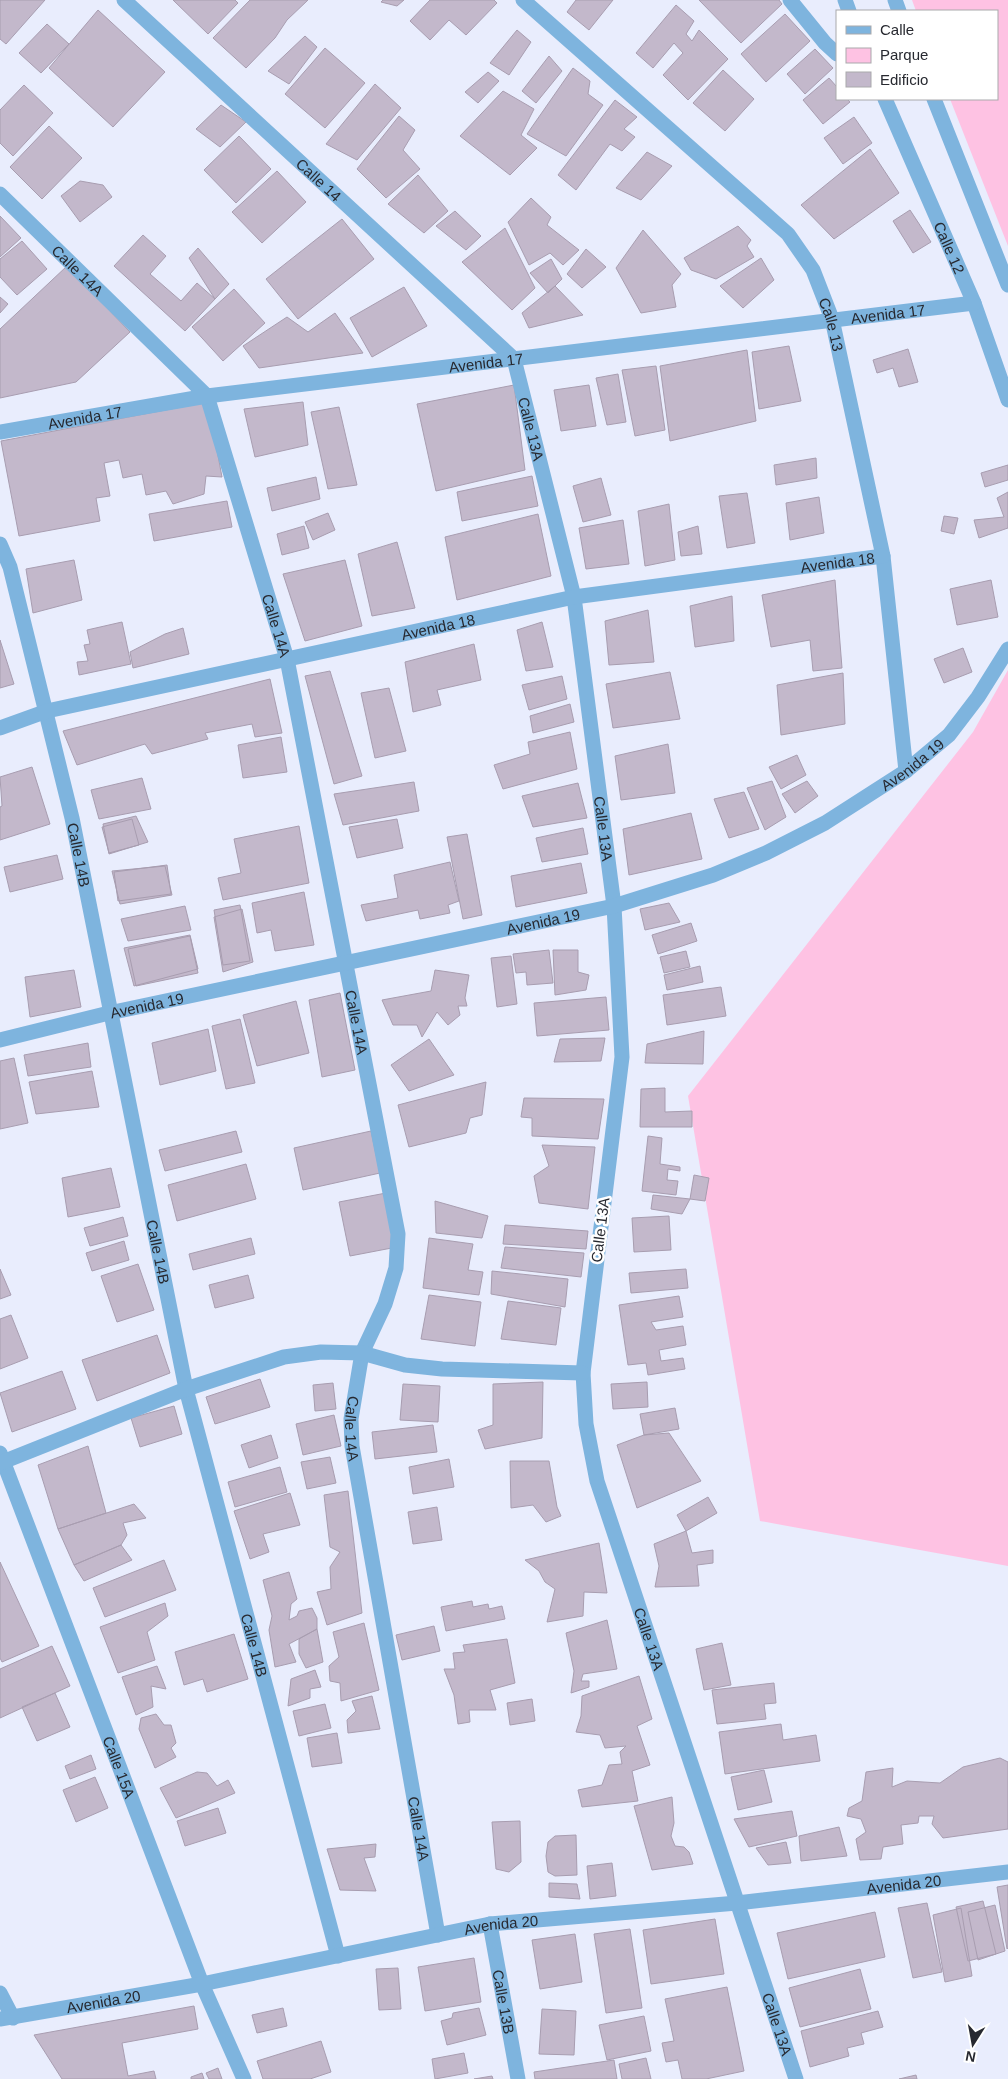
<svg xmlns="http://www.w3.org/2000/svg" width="1008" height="2079" font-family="Arial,sans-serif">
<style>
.green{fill:#fec2e3}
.building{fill:#c3b8cb;stroke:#a89db0}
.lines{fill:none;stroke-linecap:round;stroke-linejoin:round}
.lane{stroke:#7eb4de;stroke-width:15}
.street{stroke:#7eb4de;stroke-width:15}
.labels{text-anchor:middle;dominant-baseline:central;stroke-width:5;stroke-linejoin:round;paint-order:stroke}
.street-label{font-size:15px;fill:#272930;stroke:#fff}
</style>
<rect width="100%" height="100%" fill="#e9edfd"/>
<path class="green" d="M912 0H1008V246L950 99H997V11H916Z
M1008 670V1566L760 1521 688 1096 973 732Z"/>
<path class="building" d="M0 0H45L6 44 0 39Z
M173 0H235L238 3 208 34Z
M250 0H308L287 20 275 38 246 68 213 38Z
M383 0H404L397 6 381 2Z
M430 0H494L497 3 466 35 449 20 430 40 410 21Z
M576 0H613L589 30 567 12Z
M699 0H779L782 4 741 43Z
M676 5 694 21 686 34 692 41 699 30 728 59 688 100 663 75 683 53 674 43 653 68 636 53Z
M98 10 165 72 113 127 49 68Z
M785 14 810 41 766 82 741 54Z
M47 24 69 44 41 73 19 53Z
M517 30 531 42 509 75 490 63Z
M305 36 317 47 289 84 268 71Z
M325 48 365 83 325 128 285 94Z
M815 49 833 68 805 94 787 74Z
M549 56 562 71 536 103 522 91Z
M573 68 590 81 588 94 603 105 566 156 527 134Z
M723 70 754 99 725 131 693 103Z
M488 72 499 81 478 103 465 92Z
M829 78 837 87V99H847L850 102 823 124 803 100Z
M375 84 401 108 357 160 326 144Z
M24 85 53 113 13 156 0 143V110Z
M503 91 534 109 521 135 537 148 510 175 460 136Z
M615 100 637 117 624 129 635 137 622 151 610 144 576 190 558 175Z
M221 105 246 122 220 147 196 129Z
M399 116 415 130 403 150 420 169 386 198 357 169Z
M854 117 872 143 843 164 824 138Z
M49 126 82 158 42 199 10 167Z
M239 136 271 169 236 203 204 170Z
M870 149 899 193 834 239 801 205Z
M647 152 672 166 641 200 616 188Z
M277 171 306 202 262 243 232 212Z
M418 175 448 211 424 233 388 204Z
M80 181 103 185 112 197 80 222 61 196Z
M531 198 551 217 547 225 579 250 563 265 550 253 529 265 508 222Z
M910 210 931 242 913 253 893 221Z
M455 211 481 236 466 250 436 226Z
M0 216 21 238 0 257Z
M342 219 374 259 298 319 266 279Z
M738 226 751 240 747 246 754 257 716 279 691 270 684 258Z
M505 228 535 288 512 310 462 262Z
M643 230 681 274 672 285 676 307 641 313 616 268Z
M143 235 166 256 150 274 181 301 197 283 215 299 185 331 114 266Z
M22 241 47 269 17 295 0 277V259Z
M198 248 229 284 215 299 189 258Z
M586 249 606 267 582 288 567 274Z
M761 258 774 280 743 308 720 286Z
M551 259 562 279 548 293 530 273Z
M67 266 130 332 76 382 0 398V329Z
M555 286 583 315 529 328 522 313Z
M404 287 427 326 372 357 350 318Z
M234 289 265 323 223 361 192 327Z
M0 297 8 304 0 313Z
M335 313 363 353 259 368 243 346 287 317 308 332Z
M789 346 801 401 759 409 752 352Z
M908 349 918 382 899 387 893 368 877 373 873 360Z
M747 350 756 421 670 441 660 366Z
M656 366 665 430 635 436 622 370Z
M618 374 626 422 607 425 596 378Z
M514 385 525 470 436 491 417 404Z
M589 385 596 426 561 431 554 390Z
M208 402 222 477 206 476 204 494 173 504 166 491 146 495 142 474 123 478 119 460 104 463 110 496 96 498 100 521 19 536 1 441Z
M303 402 308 445 255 457 244 409Z
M339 407 357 485 328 489 311 412Z
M816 458 817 478 776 485 774 465Z
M1008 465V480L985 487 981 473Z
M532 476 538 506 462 521 457 492Z
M316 477 320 499 272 511 267 488Z
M601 478 611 515 583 522 573 486Z
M1008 492V528L979 538 974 520 1004 517 997 498Z
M747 493 755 543 727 548 719 496Z
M819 497 824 533 790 540 786 503Z
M227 501 232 527 154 541 149 514Z
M669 504 675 560 645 566 638 511Z
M328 513 335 530 313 540 305 522Z
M538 514 551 576 457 600 445 537Z
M944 516 958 518 954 534 941 531Z
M623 520 629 564 586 569 579 528Z
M304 526 309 548 282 555 277 534Z
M698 526 702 554 681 556 678 532Z
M397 542 415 608 372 616 358 554Z
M74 560 82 600 33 613 26 569Z
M345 560 362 626 305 641 283 574Z
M835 580 842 668 813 671 810 640 771 647 762 595Z
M991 580 998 617 957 625 950 589Z
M732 596 734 641 695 647 690 606Z
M648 610 654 662 609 665 605 621Z
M122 622 131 664 79 675 77 662 88 661 84 645 90 644 87 630Z
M542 622 553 667 526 671 517 630Z
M183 628 189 654 133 668 130 652 165 634Z
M0 640 14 684 0 688Z
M474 644 481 680 437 690 441 705 413 712 405 662Z
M963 648 972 672 944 683 934 659Z
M330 671 362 776 334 784 305 676Z
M670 672 680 719 613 728 606 684Z
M843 673 845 724 781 735 777 685Z
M562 676 567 699 529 710 522 685Z
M270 679 282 733 255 737 252 724 205 733 208 739 152 754 145 744 77 765 63 731Z
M389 688 406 751 375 758 361 693Z
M570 704 574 722 533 733 530 716Z
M570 732 577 769 503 789 494 765 530 754 528 742Z
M281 737 287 772 243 778 238 745Z
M668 744 675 793 621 800 615 756Z
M797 755 806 775 781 789 769 767Z
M32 767 50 824 0 840V807L2 806 0 777Z
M142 778 151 809 99 819 91 790Z
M772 781 786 817 765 830 747 788Z
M807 781 818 796 795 813 782 794Z
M414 782 419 811 343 825 334 794Z
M578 783 587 818 533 827 522 796Z
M744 792 759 829 729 838 714 799Z
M691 813 702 859 629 875 623 829Z
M136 816 148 842 109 854 103 824Z
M132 819 139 845 109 853 102 827Z
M397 819 403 848 357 858 349 827Z
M299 826 309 883 223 900 218 878 241 873 234 839Z
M583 828 588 854 542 862 536 838Z
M467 834 482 915 463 919 447 837Z
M57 855 63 879 10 892 4 867Z
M450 862 459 901 448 905 450 913 420 919 418 910 366 921 361 905 398 898 394 875Z
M581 863 587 893 516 907 511 876Z
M167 865 171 894 118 901 114 872Z
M165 866 172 895 120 904 112 871Z
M304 892 314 945 275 951 271 930 257 933 252 903Z
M669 903 680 922 645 930 640 909Z
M240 905 250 961 223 965 214 910Z
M185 906 191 930 128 941 121 919Z
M242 909 253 962 223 972 214 917Z
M691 923 697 941 658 954 652 935Z
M190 935 198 969 134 986 124 948Z
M190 936 198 973 136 986 128 949Z
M549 950 553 983 527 985 526 972 516 973 513 954Z
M553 950H578V972L589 975 586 990 555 995Z
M686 951 690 967 664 973 660 957Z
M511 956 517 1004 497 1007 491 958Z
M700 966 703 982 667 990 664 975Z
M74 970 81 1007 30 1017 25 977Z
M435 970 469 975 465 998 467 1006H458L460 1015 448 1025 437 1012 422 1037 417 1025H393L382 1000 431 991Z
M721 987 726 1016 667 1025 663 995Z
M340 993 355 1070 322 1077 309 1000Z
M606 997 609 1030 537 1036 534 1003Z
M296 1001 309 1053 257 1066 243 1015Z
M240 1019 255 1083 226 1089 212 1026Z
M208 1029 216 1071 160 1085 152 1043Z
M704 1031 703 1064 645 1063 647 1044Z
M605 1038 601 1061 554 1062 560 1039Z
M429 1039 454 1075 409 1091 391 1065Z
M88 1043 91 1067 28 1076 24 1055Z
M14 1058 28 1123 0 1129V1061Z
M92 1071 99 1107 36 1114 29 1082Z
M486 1082 482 1115 470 1118 466 1133 409 1147 398 1105Z
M665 1088V1112L692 1111V1127H640L641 1089Z
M524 1098 604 1099 598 1139 532 1136V1118L521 1117Z
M236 1131 242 1152 165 1171 159 1150Z
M371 1131 380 1173 303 1190 294 1148Z
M648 1136 662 1138 660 1164 680 1167V1171L668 1169 667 1180 678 1181 676 1195 642 1191Z
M542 1145 595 1147 588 1209 539 1203 534 1176 549 1166Z
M246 1164 256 1199 177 1221 168 1185Z
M111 1168 120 1207 68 1217 62 1178Z
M694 1175 709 1178 705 1201 690 1199Z
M386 1193 397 1247 350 1256 339 1202Z
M653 1195 690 1199 682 1214 651 1209Z
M435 1201 488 1216 482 1238 436 1233Z
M669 1216 671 1250 634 1252 632 1218Z
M123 1217 128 1236 90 1246 84 1228Z
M505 1225 588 1231 586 1249 503 1244Z
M251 1238 255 1254 193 1270 189 1254Z
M429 1238 473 1244 468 1270 483 1272 479 1295 423 1288Z
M124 1241 129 1260 92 1271 86 1253Z
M505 1247 584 1253 581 1277 501 1268Z
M138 1264 154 1310 117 1322 101 1276Z
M0 1269 11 1295 0 1299Z
M686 1269 688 1288 631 1293 629 1273Z
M492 1271 568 1279 565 1307 491 1294Z
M248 1275 254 1298 215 1308 209 1285Z
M429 1295 481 1302 475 1346 421 1339Z
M679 1296 683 1317 651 1322 656 1330 683 1326 686 1345 659 1350 661 1361 683 1358 685 1369 648 1375 646 1363 628 1365 619 1305Z
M508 1301 561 1308 556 1345 501 1339Z
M11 1315 28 1358 0 1369V1319Z
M157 1335 170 1373 97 1401 82 1360Z
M62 1371 76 1409 12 1432 0 1393Z
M260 1379 270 1407 215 1424 206 1397Z
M543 1382 542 1438 485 1449 478 1430 493 1425V1384Z
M647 1382 648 1407 613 1409 611 1384Z
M333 1383 336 1409 315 1411 313 1385Z
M403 1384 440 1386 438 1422 400 1420Z
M174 1406 182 1434 140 1447 131 1418Z
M675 1408 679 1429 644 1435 640 1414Z
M334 1415 341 1446 303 1455 296 1424Z
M433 1425 437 1452 375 1459 372 1432Z
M669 1433 701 1481 637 1508 617 1445 644 1435Z
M271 1435 278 1458 249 1468 241 1445Z
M88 1446 106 1513 58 1529 38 1465Z
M330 1457 336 1483 307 1489 301 1462Z
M449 1459 454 1487 413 1494 409 1467Z
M510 1461H549L557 1507 561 1516 546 1522 533 1505 511 1508Z
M280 1467 287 1492 235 1507 228 1482Z
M348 1491 362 1613 327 1625 317 1592 331 1589 330 1567 340 1552 330 1547 324 1495Z
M290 1493 300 1525 263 1534 269 1552 250 1559 234 1511Z
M708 1497 717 1513 686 1531 677 1515Z
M134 1504 146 1518 123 1523 127 1535 121 1545 74 1565 58 1529Z
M437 1507 442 1540 413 1544 408 1512Z
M686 1531 692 1553 713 1550V1563L697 1565 699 1586 655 1587 659 1566 654 1544Z
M599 1543 607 1593 584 1592 583 1616 547 1622 555 1589 545 1582 539 1571 525 1560Z
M121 1545 132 1560 84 1581 74 1565Z
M164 1560 176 1590 105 1617 93 1588Z
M0 1562 39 1646 2 1662 0 1658Z
M289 1572 297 1599 291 1604 289 1620 297 1616 299 1611 312 1608 317 1618V1629L289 1644 296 1662 275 1667 269 1630 272 1616 263 1580Z
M472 1601 473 1607 488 1604 489 1609 502 1606 505 1619 446 1631 441 1607Z
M165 1603 168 1616 147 1632 155 1660 118 1673 100 1627Z
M607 1620 617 1669 583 1674 581 1681H589V1687L571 1693 574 1671 566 1633Z
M364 1623 379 1690 341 1701 340 1683 330 1681 329 1666 339 1657 333 1632Z
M434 1626 440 1651 402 1660 396 1635Z
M317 1629 323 1662 306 1668 299 1654V1639Z
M234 1634 248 1679 207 1692 203 1679 184 1685 175 1652Z
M507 1639 515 1683 490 1690 496 1710H469L470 1722 458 1724 454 1695 444 1669H455L453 1653 465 1652 463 1645Z
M722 1643 731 1685 704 1690 696 1649Z
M52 1646 70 1686 0 1718V1669Z
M157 1666 166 1689 151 1686 153 1707 136 1715 122 1677Z
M315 1670 321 1687 310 1689V1698L288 1706 291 1679Z
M639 1676 652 1719 637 1726 650 1765 632 1771 638 1801 582 1807 578 1790 602 1785 609 1765 622 1764 620 1752 626 1746 605 1748 600 1735 576 1732 581 1716 582 1696Z
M774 1683 776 1703 764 1704 766 1719 717 1724 712 1690Z
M55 1693 70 1727 37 1741 22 1707Z
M372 1696 380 1729 348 1733 347 1720 356 1711 352 1701Z
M532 1699 535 1721 510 1725 507 1703Z
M325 1704 331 1728 299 1736 293 1711Z
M156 1714 164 1725H171L176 1743 171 1748 176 1757 155 1768 139 1729 141 1718Z
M781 1724 783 1740 816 1735 820 1761 725 1774 719 1732Z
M337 1733 342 1763 312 1767 307 1738Z
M91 1755 96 1769 70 1779 65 1766Z
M1000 1758 1008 1762V1829L943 1838 932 1824 934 1816H919L918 1823 901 1825 903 1844 883 1847 881 1859 860 1860 856 1839 866 1832 861 1819 847 1816 849 1808 862 1801 866 1772 893 1768 892 1787 907 1781 940 1783 963 1767Z
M764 1770 772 1802 738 1810 731 1777Z
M197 1772 207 1773 217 1786 228 1780 235 1793 176 1818 160 1788Z
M95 1777 108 1808 76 1822 63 1790Z
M672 1797 674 1823 671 1836 675 1846 684 1847 689 1852 693 1864 652 1870 634 1806Z
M218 1808 226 1833 185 1846 177 1821Z
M792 1811 797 1836 749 1847 734 1819Z
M520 1821 521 1862 509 1872 496 1869 492 1822Z
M839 1827 847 1856 801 1861 799 1836Z
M576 1835 577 1875 555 1876 548 1872 546 1856 548 1842 555 1836Z
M786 1842 791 1863 768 1865 756 1848Z
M376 1844 375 1857 364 1858 376 1891 340 1890 327 1849Z
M612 1863 616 1896 590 1899 587 1866Z
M549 1883 577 1884 580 1899 549 1897Z
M1008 1885V1948L1007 1949 997 1887Z
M983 1901 996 1954 968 1961 956 1907Z
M927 1903 942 1972 913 1978 898 1908Z
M995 1905 1005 1951 978 1960 968 1912Z
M961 1908 972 1976 945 1982 933 1915Z
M875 1912 885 1957 788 1979 777 1933Z
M715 1919 724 1974 651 1984 643 1930Z
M630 1929 642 2008 606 2013 594 1934Z
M575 1934 582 1982 540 1989 532 1940Z
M474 1958 481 2002 425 2011 418 1967Z
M398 1968 401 2009 379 2010 376 1969Z
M860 1969 871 2009 800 2027 789 1988Z
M727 1987 744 2071 706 2079H682L678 2060 666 2062 662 2043 674 2041 665 1999Z
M194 2006 198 2029 122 2043 128 2076 154 2071 156 2079H62L34 2035Z
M283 2008 287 2026 257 2033 252 2015Z
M479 2008 486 2035 447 2045 441 2021 452 2018 453 2013Z
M542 2009 576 2011 574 2055 539 2054Z
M878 2011 883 2027 861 2033 864 2044 847 2048 849 2056 810 2067 801 2031Z
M644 2016 651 2051 607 2060 599 2025Z
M321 2041 331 2072 310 2079H263L257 2061Z
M464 2053 468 2073 435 2079 432 2059Z
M646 2058 651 2079H622L619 2064Z
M614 2060 617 2079H535L534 2072Z
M218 2068 222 2079H209L206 2073Z
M202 2073 204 2079H191V2077Z
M916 2075 917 2079H899Z
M492 2076 493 2079H474Z"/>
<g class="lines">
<path class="lane" d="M895 0 899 11
M934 99 1008 285"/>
<g class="street">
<path id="s1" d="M124 0 514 359 574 597 614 906 622 1057 583 1373 586 1424 597 1481 796 2079"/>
<path id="s2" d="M523 0 788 234 813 270 832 319 883 556 906 771"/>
<path d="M790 0 825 43 837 54"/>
<path d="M845 0 849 11"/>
<path id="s3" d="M885 99 974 303 1008 400"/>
<path id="s4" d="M0 194 207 396 287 659 398 1234 396 1268 385 1304 362 1353 351 1419 352 1446 438 1935"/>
<path id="s5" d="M0 432 207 396 974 303"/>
<path id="s6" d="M0 544 10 567 72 818 186 1389 338 1956"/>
<path id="s7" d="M0 728 47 711 574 597 883 556"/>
<path id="s8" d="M0 1040 109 1013 614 906 713 875 766 853 825 823 906 771 949 735 978 697 1008 649"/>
<path id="s9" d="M0 1453 202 1984 244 2079"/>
<path d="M0 1463 186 1389 284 1357 321 1352 362 1353 405 1365 442 1369 583 1373"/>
<path id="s10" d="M490 1924 518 2079"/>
<path d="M0 1993 13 2018"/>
<path id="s11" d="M0 2019 202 1984 490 1924 737 1903 1008 1872"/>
</g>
</g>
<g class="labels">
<g class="street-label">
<text stroke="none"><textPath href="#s1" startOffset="265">Calle 14</textPath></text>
<text stroke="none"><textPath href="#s3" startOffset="162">Calle 12</textPath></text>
<text stroke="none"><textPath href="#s4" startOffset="109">Calle 14A</textPath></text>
<text stroke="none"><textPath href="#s5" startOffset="896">Avenida 17</textPath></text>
<text stroke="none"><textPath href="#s2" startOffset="455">Calle 13</textPath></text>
<text stroke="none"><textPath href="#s5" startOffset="491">Avenida 17</textPath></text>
<text stroke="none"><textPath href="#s5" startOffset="86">Avenida 17</textPath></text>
<text stroke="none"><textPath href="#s1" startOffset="602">Calle 13A</textPath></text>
<text stroke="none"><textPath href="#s7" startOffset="855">Avenida 18</textPath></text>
<text stroke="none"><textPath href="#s4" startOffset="529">Calle 14A</textPath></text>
<text stroke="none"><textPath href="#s7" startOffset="450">Avenida 18</textPath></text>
<text stroke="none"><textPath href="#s8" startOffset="961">Avenida 19</textPath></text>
<text stroke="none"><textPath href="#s1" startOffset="1009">Calle 13A</textPath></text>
<text stroke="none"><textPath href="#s6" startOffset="321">Calle 14B</textPath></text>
<text stroke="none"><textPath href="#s8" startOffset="556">Avenida 19</textPath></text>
<text stroke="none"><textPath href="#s8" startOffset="151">Avenida 19</textPath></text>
<text stroke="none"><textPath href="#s4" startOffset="934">Calle 14A</textPath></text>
<text transform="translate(600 1230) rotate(-83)">Calle 13A</text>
<text stroke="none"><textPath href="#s6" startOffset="726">Calle 14B</textPath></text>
<text stroke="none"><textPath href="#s4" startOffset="1352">Calle 14A</textPath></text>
<text stroke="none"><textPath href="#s1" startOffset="1832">Calle 13A</textPath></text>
<text stroke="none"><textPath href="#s6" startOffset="1131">Calle 14B</textPath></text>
<text stroke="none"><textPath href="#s9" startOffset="336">Calle 15A</textPath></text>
<text stroke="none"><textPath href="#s4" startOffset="1758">Calle 14A</textPath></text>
<text stroke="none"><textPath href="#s11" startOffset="915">Avenida 20</textPath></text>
<text stroke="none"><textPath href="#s11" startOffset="510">Avenida 20</textPath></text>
<text stroke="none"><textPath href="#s11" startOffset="105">Avenida 20</textPath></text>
<text stroke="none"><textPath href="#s10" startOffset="79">Calle 13B</textPath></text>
<text stroke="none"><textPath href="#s1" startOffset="2238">Calle 13A</textPath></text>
</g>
</g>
<rect x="836" y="10" width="162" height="90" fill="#ffffff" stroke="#a9a9ac"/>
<rect x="846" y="26" width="25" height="8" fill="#7eb4de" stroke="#a9a9ac"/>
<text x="880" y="35" font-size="15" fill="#272930">Calle</text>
<rect x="846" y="48" width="25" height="15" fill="#fec2e3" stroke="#a9a9ac"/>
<text x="880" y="60" font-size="15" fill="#272930">Parque</text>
<rect x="846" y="72" width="25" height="15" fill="#c3b8cb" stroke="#a9a9ac"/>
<text x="880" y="85" font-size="15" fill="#272930">Edificio</text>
<g transform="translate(973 2044) rotate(191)" stroke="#ffffff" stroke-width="4" paint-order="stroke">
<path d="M0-4L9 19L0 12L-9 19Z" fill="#272930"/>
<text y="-8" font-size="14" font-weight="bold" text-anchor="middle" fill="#272930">N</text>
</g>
</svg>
